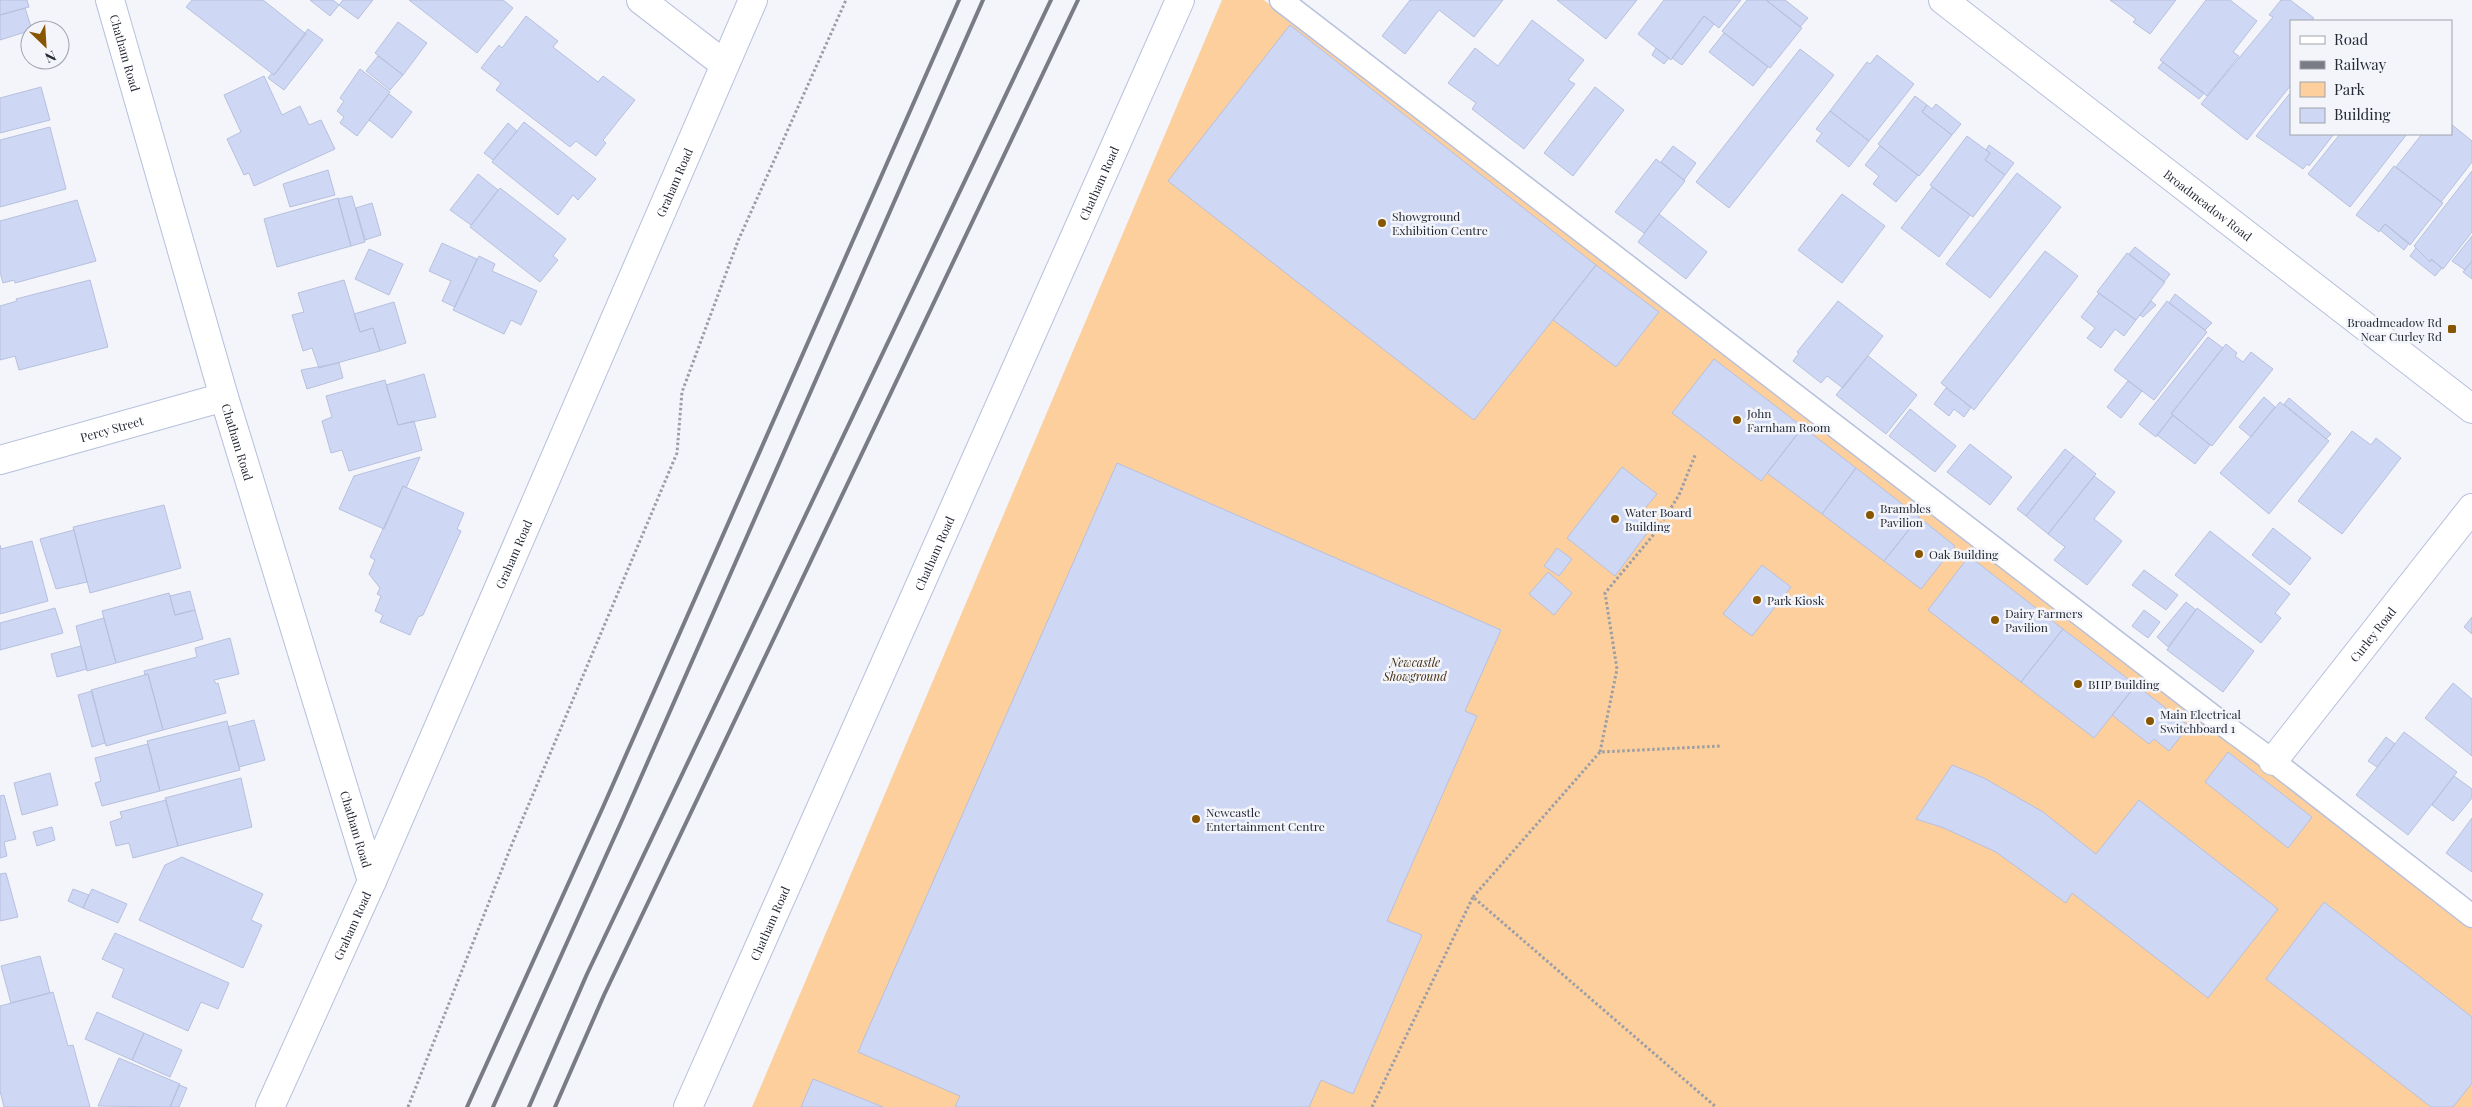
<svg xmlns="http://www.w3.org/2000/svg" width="2472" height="1107" font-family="'Playfair Display',serif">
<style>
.green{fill:#fccf9d}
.building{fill:#ced7f4;stroke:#b7c0dd}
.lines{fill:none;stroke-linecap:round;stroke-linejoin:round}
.lane-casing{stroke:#b7c0dc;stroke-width:25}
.street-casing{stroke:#b7c0dc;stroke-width:30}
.path{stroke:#9b9ea6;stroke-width:3;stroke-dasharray:2.5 2.5;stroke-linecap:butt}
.lane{stroke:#fff;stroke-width:22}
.street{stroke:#fff;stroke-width:28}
.rail{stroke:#797c85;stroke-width:4}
.poi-dot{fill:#850;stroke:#f3f5fb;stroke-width:2}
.labels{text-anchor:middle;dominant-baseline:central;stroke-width:5;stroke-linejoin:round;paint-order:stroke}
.street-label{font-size:12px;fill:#252934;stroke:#f3f5fb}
.poi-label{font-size:12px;fill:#252934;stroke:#f3f5fb;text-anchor:start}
.park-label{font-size:12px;font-style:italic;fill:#462e0f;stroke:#f3f5fb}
</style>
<rect width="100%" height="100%" fill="#f3f5fb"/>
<path class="green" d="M1222 0H1264L2472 928V1107H752Z"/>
<path class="building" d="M0 0H27L29 7 0 15Z
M192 0H263L306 34 274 75 186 7Z
M310 0H333L339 5 330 16Z
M343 0H373L358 19 339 5Z
M409 0H503L513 8 477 53Z
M1410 0H1503L1474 37 1439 10 1405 54 1382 36Z
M1557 0H1637L1606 39Z
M1664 0H1741L1719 28 1704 16 1671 60 1638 34Z
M1747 0H1766L1802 28 1770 68 1722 31Z
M1766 0H1785L1808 18 1800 27Z
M2110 0H2176L2150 34 2133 22 2136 19Z
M2206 0H2230L2257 21 2233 52 2239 56 2207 96 2160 60Z
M2281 0H2290L2314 18 2311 21H2291V85L2247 140 2201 104 2273 17 2269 15Z
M25 8 32 30 0 40V15Z
M526 16 558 41 553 47 598 82 603 76 635 100 603 140 606 143 596 156 576 141 570 147 496 90 501 83 481 68 499 45 502 48Z
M1704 16 1714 24 1682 65 1672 58Z
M1532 20 1584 60 1568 80 1575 84 1524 149 1472 109 1476 103 1448 83 1475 48 1498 66Z
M398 22 427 43 403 75 375 53Z
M1290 25 1596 265 1474 420 1168 181Z
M308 29 323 40 284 90 268 78 272 73 274 75Z
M1724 33 1768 67 1753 86 1709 52Z
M1656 48 1669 58 1664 64 1652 55Z
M1800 49 1834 75 1729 208 1696 182Z
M1877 55 1914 84 1869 141 1830 111 1867 62 1870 64Z
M378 56 403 75 390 90 366 71Z
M2163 62 2204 93 2199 99 2158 68Z
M360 69 390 92 357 136 340 123 344 117 337 111 344 101 340 98Z
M264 76 282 115 300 106 309 125 321 120 335 149 254 186 249 173 244 175 227 139 241 132 224 95Z
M41 87 50 120 0 133V98Z
M1595 87 1624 110 1573 176 1544 153Z
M2291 92V134H2334L2309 166 2307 164 2303 169 2256 136Z
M389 94 412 112 392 138 369 120Z
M1915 96 1927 105 1922 112 1952 135 1919 176 1878 144Z
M1936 104 1961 124 1952 135 1922 112 1927 105 1932 109Z
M1830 111 1869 141 1849 167 1816 141 1822 133 1816 129Z
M524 122 596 179 578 200 573 195 558 215 492 162Z
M508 123 517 131 493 160 484 153Z
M2451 124 2472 141V162L2441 202 2396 167 2422 134H2451Z
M50 127 66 189 0 207V140Z
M2340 134H2407L2350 207 2308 174Z
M1967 136 1990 153 1985 160 2005 175 1973 217 1930 185Z
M1989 145 2014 163 2005 175 1985 160 1990 153 1986 150Z
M1673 146 1696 163 1684 180 1661 162Z
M1880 146 1918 175 1896 202 1873 184 1879 176 1865 165Z
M1656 159 1685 181 1644 233 1615 212Z
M2394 166 2443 203 2410 245 2385 224 2379 232 2356 215Z
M328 170 335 195 290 207 283 184Z
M2472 171V232L2443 269 2431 259 2430 262 2414 246Z
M2017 173 2061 207 1990 298 1946 264Z
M478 174 498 190 471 225 450 210Z
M1932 187 1970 215 1939 257 1901 228Z
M500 188 566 239 553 256 558 260 540 282 470 227Z
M1842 194 1885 226 1842 283 1798 250Z
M352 196 365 242 351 246 338 199Z
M338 198 351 246 277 267 264 219Z
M77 200 96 261 15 283 14 280 3 283 0 272V221Z
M372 203 381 235 365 240 356 208Z
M1659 214 1707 252 1686 279 1638 242Z
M2385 224 2409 243 2404 250 2380 230Z
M2472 236V261L2465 270 2452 261Z
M442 243 477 259 455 307 442 301 451 281 429 271Z
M2135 247 2170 274 2164 282 2129 254Z
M2416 248 2430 262 2431 259 2442 268 2435 276 2410 256Z
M369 249 403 264 389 295 355 279Z
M2045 251 2078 276 1974 410 1941 383Z
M2127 253 2165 282 2136 320 2097 292Z
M479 256 495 264 492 271 537 291 521 325 511 320 504 334 453 310Z
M2472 261V279L2463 272Z
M1596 265 1659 312 1616 367 1553 320Z
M90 280 108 347 19 370 15 356 0 360V306L17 301 16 299Z
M344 280 360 332 373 328 380 351 319 368 312 348 303 351 292 315 304 312 298 293Z
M2099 293 2136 320 2124 336 2115 329 2101 348 2087 338 2095 328 2081 317Z
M2175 294 2212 323 2205 330 2169 303Z
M1838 301 1883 336 1843 388 1827 376 1821 383 1793 361 1799 353 1797 352Z
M2151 301 2156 305 2143 317 2140 315Z
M2167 301 2207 332 2154 400 2114 370Z
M394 302 406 343 380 351 373 328 360 332 354 314Z
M2208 337 2223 348 2171 414 2173 415 2156 437 2139 424Z
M2226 344 2237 353 2235 356 2243 362 2251 352 2273 369 2212 446 2171 414Z
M1868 356 1917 395 1886 434 1836 395Z
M1714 359 1803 427 1761 481 1672 413Z
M339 363 343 378 307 389 301 370Z
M424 374 436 417 398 425 386 385Z
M385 380 398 425 414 421 422 450 349 471 342 450 331 453 322 421 332 417 326 396Z
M2128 381 2142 391 2121 418 2107 407Z
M1946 388 1971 407 1964 417 1954 409 1949 416 1934 404Z
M2264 397 2275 407 2251 437 2239 427Z
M2289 398 2331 434 2326 439 2284 404Z
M2280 402 2329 441 2269 514 2220 473Z
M1910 409 1956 446 1935 472 1889 436Z
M2173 415 2210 445 2195 464 2157 435Z
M1803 427 1856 468 1822 514 1767 473Z
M2352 431 2371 445 2376 438 2401 458 2342 534 2298 501Z
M1970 444 2012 477 1990 505 1947 472Z
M2065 449 2074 456 2026 516 2017 509Z
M2074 456 2096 474 2048 534 2026 516Z
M420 457 406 488 403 486 384 529 339 509 354 476Z
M1117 463 1501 630 1465 711 1477 716 1387 921 1422 935 1353 1094 1321 1080 1309 1107H955L960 1096 858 1052Z
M1622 467 1657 494 1641 513 1654 524 1615 576 1567 538Z
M1856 468 1919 517 1884 561 1822 514Z
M2094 476 2115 492 2094 519 2122 541 2087 585 2054 560 2065 547 2048 534Z
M403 486 464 513 457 529 461 531 423 615 418 617 410 635 380 622 383 615 375 611 381 596 377 594 380 588 369 574 375 560 370 557Z
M164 505 181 568 90 593 73 527Z
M1919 517 1955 546 1921 589 1884 561Z
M2273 528 2311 558 2290 585 2252 555Z
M74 530 87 582 56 589 40 539Z
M2210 531 2290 594 2275 613 2281 618 2261 643 2175 575Z
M32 541 48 601 0 614V545L1 549Z
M1557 548 1572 559 1559 576 1544 566Z
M1969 556 2063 629 2021 682 1928 610Z
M1762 565 1791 587 1752 636 1723 614Z
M2144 570 2178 595 2166 610 2132 585Z
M1548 572 1572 593 1554 615 1529 594Z
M190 591 195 610 175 615 170 596Z
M169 593 175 615 195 610 203 639 116 663 102 611Z
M2186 602 2196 610 2168 647 2157 637Z
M55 608 63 633 0 650V623Z
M2197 608 2254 651 2223 692 2167 650Z
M2144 610 2160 622 2148 638 2132 626Z
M2472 617V634L2464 627Z
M104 618 116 663 87 671 76 626Z
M2063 629 2136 685 2094 738 2021 682Z
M230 638 239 674 214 680 216 684 218 683 226 713 163 730 148 674 145 675 144 671 197 657 195 648Z
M81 646 87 669 57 677 51 654Z
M148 674 163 730 106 746 91 690Z
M2453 683 2472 699V756L2425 718Z
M2136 685 2189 726 2169 751 2154 739 2149 744 2112 715Z
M92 691 105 743 92 747 78 695Z
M254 720 265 760 239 767 228 727Z
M227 721 240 770 160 791 147 741Z
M2404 732 2457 772 2408 835 2356 795Z
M2386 737 2395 744 2377 767 2368 761Z
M148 744 160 791 102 806 95 783 101 781 95 758Z
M2228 752 2312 817 2288 848 2205 782Z
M1952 765 1984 778 2043 812 2096 854 2139 800 2278 909 2208 998 2072 893 2066 903 1996 852 1944 828 1916 819Z
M50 773 58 805 22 815 14 783Z
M2454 776 2472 789V798L2453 821 2432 805Z
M241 778 252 827 178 846 165 798Z
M4 795 16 839 4 842 7 856 0 858V796Z
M166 800 178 846 133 858 129 843 116 846 110 822 122 818 120 812Z
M2472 818V872L2446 853Z
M52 827 55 840 37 846 33 832Z
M182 857 263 894 251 920 262 925 243 968 139 920 165 865Z
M6 873 18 917 0 921V874Z
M73 889 89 895 83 908 68 901Z
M92 889 127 904 118 923 83 908Z
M2324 902 2472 1017V1083L2453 1107H2431L2266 979Z
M115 933 229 983 218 1009 201 1002 188 1031 112 997 124 969 102 959Z
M40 956 50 993 11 1003 1 966Z
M53 992 68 1046 73 1045 90 1107H4L0 1091V1006Z
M97 1012 144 1033 132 1060 85 1039Z
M144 1033 182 1050 170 1077 132 1060Z
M119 1058 180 1084 170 1107 98 1106Z
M813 1079 883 1107H801Z
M179 1085 187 1088 179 1107H170Z"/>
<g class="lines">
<defs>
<path id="lane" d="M1281 0 2232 731 2273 761 2472 916"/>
<g id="street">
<path id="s1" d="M110 0 224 397 372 881"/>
<path d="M641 0 724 64"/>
<path id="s2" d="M1943 0 2472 409"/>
<path id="s3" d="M0 460 224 397"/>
<path id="s4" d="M2273 761 2472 508"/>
<path id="s5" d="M270 1107 372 881 753 0"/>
<path id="s6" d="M688 1107 1180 0"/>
</g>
</defs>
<use href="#lane" class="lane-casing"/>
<use href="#street" class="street-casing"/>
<path class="path" d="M1600 752 1617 669 1605 593 1655 533 1679 495 1696 453
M1473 897 1600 752 1721 746
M408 1107 512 844 677 453 682 392 738 241 846 0
M1372 1107 1473 897 1716 1107"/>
<use href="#lane" class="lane"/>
<use href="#street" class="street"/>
<path class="rail" d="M467 1107 603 807 959 0
M493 1107 623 818 983 0
M529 1107 587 974 1051 0
M555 1107 604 995 1078 0"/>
</g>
<g class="poi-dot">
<circle cx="1382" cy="223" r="5"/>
<rect x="2447" y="324" width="10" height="10" rx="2.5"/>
<circle cx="1737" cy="420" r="5"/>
<circle cx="1870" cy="515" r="5"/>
<circle cx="1615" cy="519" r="5"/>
<circle cx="1919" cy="554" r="5"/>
<circle cx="1757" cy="600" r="5"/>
<circle cx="1995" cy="620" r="5"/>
<circle cx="2078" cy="684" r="5"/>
<circle cx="2150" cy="721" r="5"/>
<circle cx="1196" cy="819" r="5"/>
</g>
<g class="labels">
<g class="street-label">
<text stroke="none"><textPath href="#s1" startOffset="55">Chatham Road</textPath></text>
<text stroke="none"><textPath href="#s5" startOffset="1009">Graham Road</textPath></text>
<text stroke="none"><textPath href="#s6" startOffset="1011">Chatham Road</textPath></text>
<text stroke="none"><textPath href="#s2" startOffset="335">Broadmeadow Road</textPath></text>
<text stroke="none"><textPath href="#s3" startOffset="116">Percy Street</textPath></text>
<text stroke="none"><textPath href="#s1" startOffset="460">Chatham Road</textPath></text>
<text stroke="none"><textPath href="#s5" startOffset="604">Graham Road</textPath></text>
<text stroke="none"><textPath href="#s6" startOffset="606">Chatham Road</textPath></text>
<text stroke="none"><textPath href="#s4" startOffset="161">Curley Road</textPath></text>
<text stroke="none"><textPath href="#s1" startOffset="865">Chatham Road</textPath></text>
<text stroke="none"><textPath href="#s6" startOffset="201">Chatham Road</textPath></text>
<text stroke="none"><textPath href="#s5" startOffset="199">Graham Road</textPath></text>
</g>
<g class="poi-label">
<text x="1392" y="216">Showground<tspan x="1392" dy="14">Exhibition Centre</tspan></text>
<text x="2442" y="322" text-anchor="end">Broadmeadow Rd<tspan x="2442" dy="14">Near Curley Rd</tspan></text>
<text x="1747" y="413">John<tspan x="1747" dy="14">Farnham Room</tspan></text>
<text x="1880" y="508">Brambles<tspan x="1880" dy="14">Pavilion</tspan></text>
<text x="1625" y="512">Water Board<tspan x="1625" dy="14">Building</tspan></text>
<text x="1929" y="554">Oak Building</text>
<text x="1767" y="600">Park Kiosk</text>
<text x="2005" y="613">Dairy Farmers<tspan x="2005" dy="14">Pavilion</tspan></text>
<text x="2088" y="684">BHP Building</text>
<text x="2160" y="714">Main Electrical<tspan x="2160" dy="14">Switchboard 1</tspan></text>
<text x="1206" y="812">Newcastle<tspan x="1206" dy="14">Entertainment Centre</tspan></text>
</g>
<g class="park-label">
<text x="1415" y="662">Newcastle<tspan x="1415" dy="14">Showground</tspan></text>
</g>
</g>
<rect x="2290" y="20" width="162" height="115" fill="#f3f5fb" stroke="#a1a3ab"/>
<rect x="2300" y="36" width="25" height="8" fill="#ffffff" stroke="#a1a3ab"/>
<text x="2334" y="45" font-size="15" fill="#252934">Road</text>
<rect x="2300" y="61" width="25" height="8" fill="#797c85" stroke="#a1a3ab"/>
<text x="2334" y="70" font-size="15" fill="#252934">Railway</text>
<rect x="2300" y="82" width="25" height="15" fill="#fccf9d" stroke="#a1a3ab"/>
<text x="2334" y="95" font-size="15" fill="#252934">Park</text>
<rect x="2300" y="108" width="25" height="15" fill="#ced7f4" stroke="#a1a3ab"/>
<text x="2334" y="120" font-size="15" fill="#252934">Building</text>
<g transform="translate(45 45) rotate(155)"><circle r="24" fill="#f3f5fb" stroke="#a1a3ab"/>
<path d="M0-4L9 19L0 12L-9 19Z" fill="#885500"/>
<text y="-8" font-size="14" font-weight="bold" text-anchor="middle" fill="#252934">N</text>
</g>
</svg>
